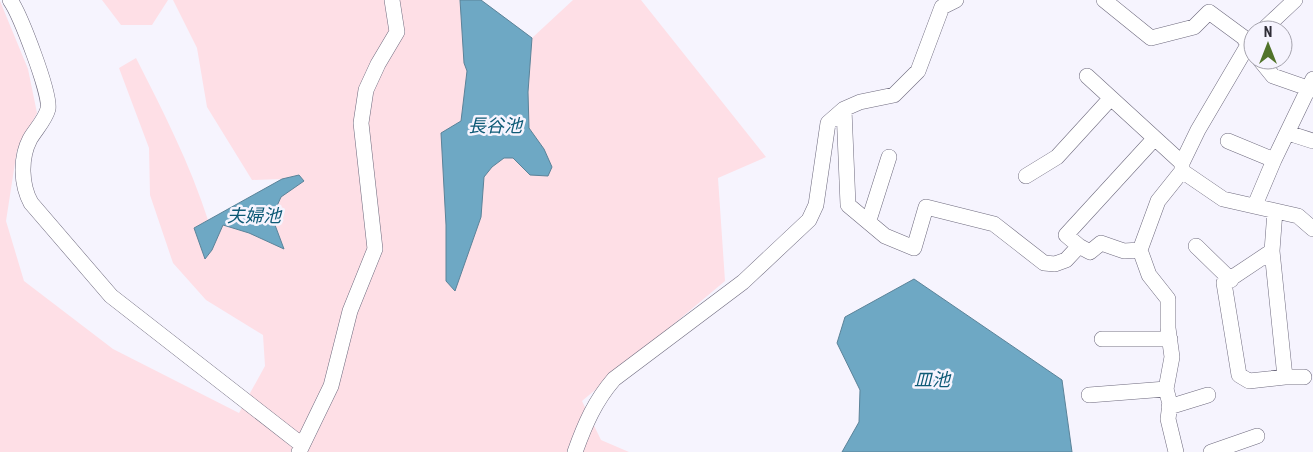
<svg xmlns="http://www.w3.org/2000/svg" width="1313" height="452" font-family="'Roboto Condensed','Noto Sans JP',sans-serif">
<style>
.green{fill:#fedfe6}
.water{fill:#6ea8c4;stroke:#5b8399}
.lines{fill:none;stroke-linecap:round;stroke-linejoin:round}
.minor-casing{stroke:#6e6a7e;stroke-width:16}
.minor{stroke:#fff;stroke-width:15}
.labels{text-anchor:middle;dominant-baseline:central;stroke-width:5;stroke-linejoin:round;paint-order:stroke}
.water-label{font-size:18px;font-style:italic;fill:#0e5a76;stroke:#f6f4fe}
</style>
<rect width="100%" height="100%" fill="#f6f4fe"/>
<path class="green" d="M102 0H168L152 25H121Z
M173 0H481L532 38 573 0H641L766 157 718 178 725 281 582 401 601 440 629 452H0V1L28 69 37 113 17 150 6 221 24 281 113 349 239 413 265 366 263 335 206 300 173 263 150 195 149 148 119 68 136 58C163 111 190 164 208 220L194 228 217 236 222 225 249 233 284 248 272 217 281 197 299 175 282 179 252 180 207 107 197 48Z"/>
<path class="water" d="M460 0H481L532 38 528 92 529 128 544 149 552 167 548 176 530 175 513 158H504L492 167 484 177 481 217 455 291 446 281V225L441 133 461 121 467 71 464 63Z
M299 175 304 181 281 197 272 217 284 249 249 233 223 225 212 250 205 259 194 228 282 179Z
M914 279 1062 380 1072 452H842L859 422 860 390 837 343 845 317Z"/>
<g class="lines">
<defs>
<path id="minor" d="M10 0C20 14 51 94 48 109 45 120 36 129 30 139 20 158 21 185 31 203L111 296 302 445
M1104 0 1151 38 1194 27 1209 12 1243 37 1253 51
M1263 30 1295 0
M1260 60 1273 76 1313 90
M1087 76 1182 163
M844 109 848 205 885 236 914 248 926 207 994 224 1044 263 1055 264 1066 260 1079 246 1090 252 1101 243 1124 251 1140 250
M1288 133 1313 141
M1228 141 1274 160
M1182 171 1223 199 1298 216 1313 229
M1026 176 1057 157 1110 99
M1255 205 1274 160 1313 79
M869 220 889 157
M1079 246 1066 235 1154 139
M1196 246 1231 280
M1272 251 1285 377 1249 381 1239 375 1224 283Z
M1272 251 1275 211
M1102 339H1170
M1285 377H1304
M1089 395 1166 389
M1169 407 1208 395
M299 452 331 386 350 311 375 249 361 123 366 90 378 64 397 32 392 0
M575 452C585 424 595 401 614 379L743 282 809 220 816 205 828 123 844 109 860 102 894 95 918 71 942 7 956 0
M1176 452 1168 419 1170 404 1166 389 1172 357 1168 328V299L1149 275 1140 250 1158 201 1182 171V163L1198 130 1248 45 1253 39
M1211 452 1257 436"/>
</defs>
<use href="#minor" class="minor-casing"/>
<use href="#minor" class="minor"/>
</g>
<g class="labels">
<g class="water-label">
<text x="495" y="125">長谷池</text>
<text x="254" y="215">夫婦池</text>
<text x="932" y="379">皿池</text>
</g>
</g>
<g transform="translate(1268 45)"><circle r="24" fill="#f6f4fe" stroke="#a6a4ae"/>
<path d="M0-4L9 19L0 12L-9 19Z" fill="#51732a"/>
<text y="-8" font-size="14" font-weight="bold" text-anchor="middle" fill="#2f2d36">N</text>
</g>
</svg>
